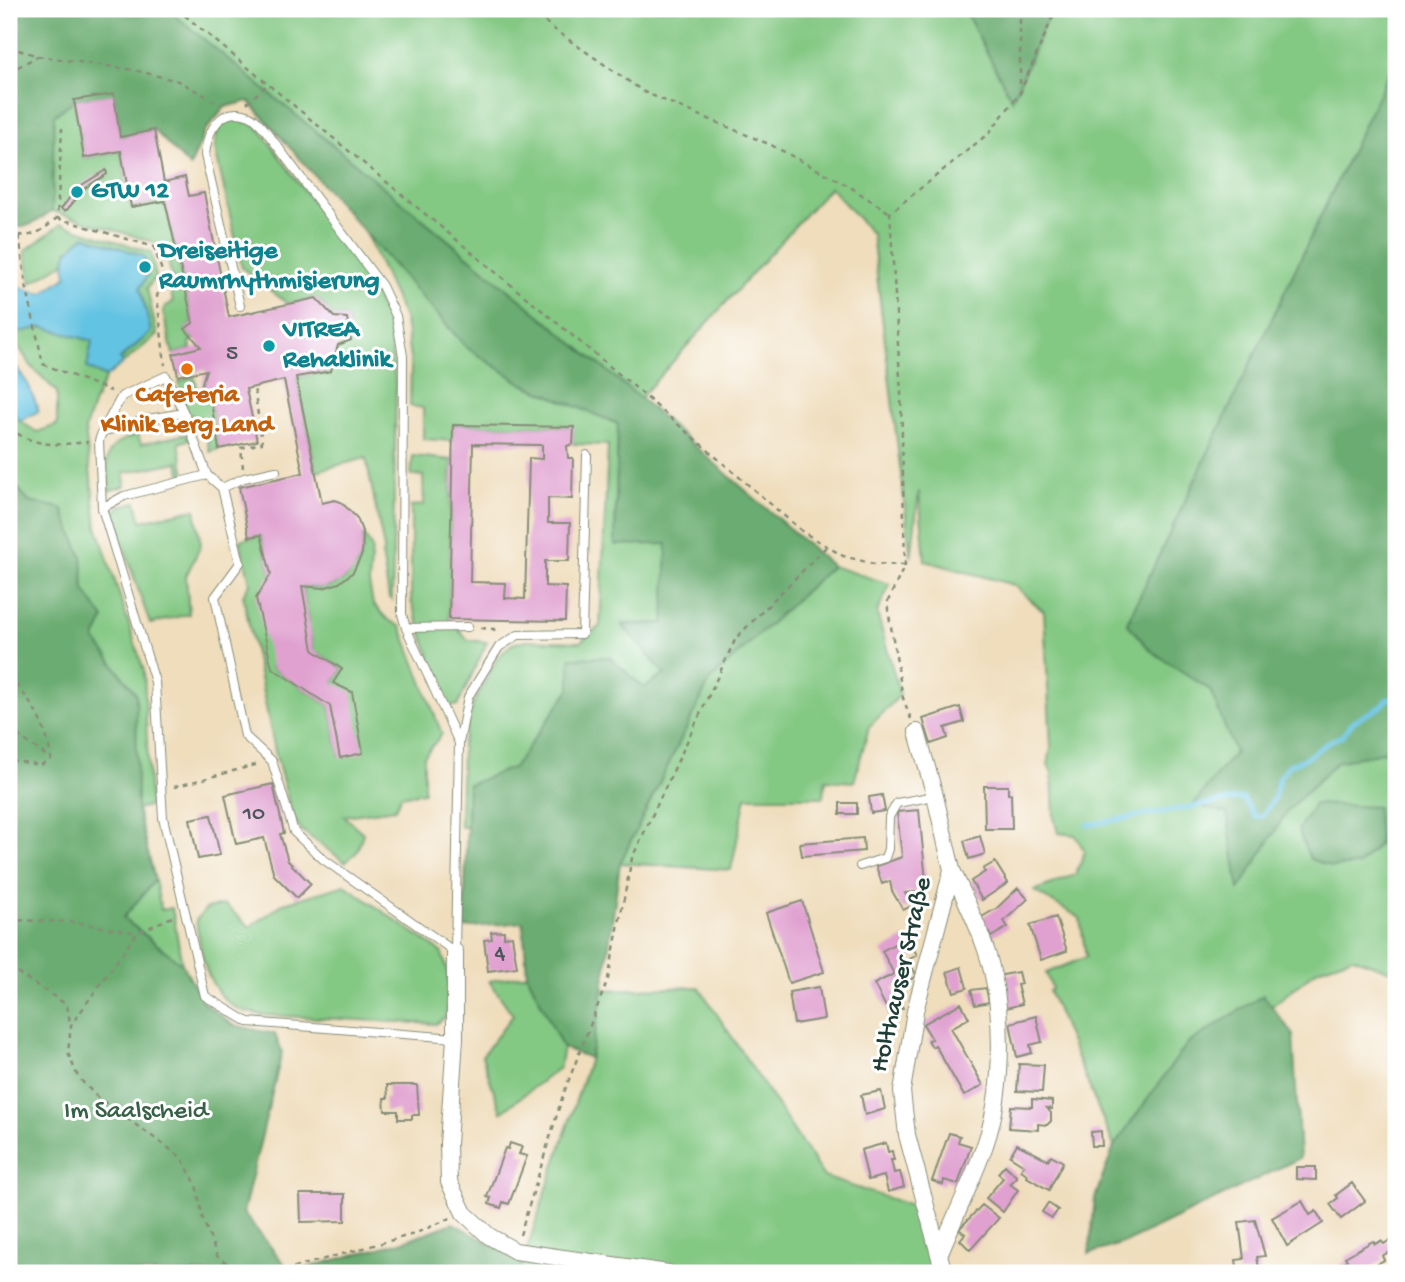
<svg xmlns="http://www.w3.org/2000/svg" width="1405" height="1282" font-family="'Gochi Hand',sans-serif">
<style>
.green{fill:#83c883;stroke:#51825c;stroke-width:2}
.forest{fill:#6aac71;stroke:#447452;stroke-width:2}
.water{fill:#64c3e2;stroke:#42808b;stroke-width:2}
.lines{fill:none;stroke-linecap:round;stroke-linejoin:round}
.stream{stroke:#64c3e2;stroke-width:5}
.building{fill:#e0a0d0;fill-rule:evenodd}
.service-casing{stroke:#878d78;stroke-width:10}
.minor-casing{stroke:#878d78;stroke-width:18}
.path{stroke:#878d78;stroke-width:2.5;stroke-dasharray:5 5;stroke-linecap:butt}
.service{stroke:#fff;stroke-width:8}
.minor{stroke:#fff;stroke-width:16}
.culture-dot{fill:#0f9aa8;stroke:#fff;stroke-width:2.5}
.food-dot{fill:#e8710a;stroke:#fff;stroke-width:2.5}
.labels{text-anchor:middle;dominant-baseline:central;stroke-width:6;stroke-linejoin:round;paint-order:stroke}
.number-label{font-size:23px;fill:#4f565b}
.culture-label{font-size:26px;font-weight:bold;fill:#0d838f;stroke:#fff;text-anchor:start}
.food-label{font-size:26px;font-weight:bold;fill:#c56008;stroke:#fff}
.street-label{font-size:26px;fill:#1f3d34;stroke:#fff}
.park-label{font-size:26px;fill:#386048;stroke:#fff}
</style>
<rect width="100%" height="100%" fill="#fff"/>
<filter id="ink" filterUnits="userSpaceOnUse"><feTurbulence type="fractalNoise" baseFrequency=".0143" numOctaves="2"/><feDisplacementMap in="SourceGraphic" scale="14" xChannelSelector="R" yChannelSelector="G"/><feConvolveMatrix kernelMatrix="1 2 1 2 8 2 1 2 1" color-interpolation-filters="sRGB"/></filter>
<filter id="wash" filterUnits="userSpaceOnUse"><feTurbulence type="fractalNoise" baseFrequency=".00686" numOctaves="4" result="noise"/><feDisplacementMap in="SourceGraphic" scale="28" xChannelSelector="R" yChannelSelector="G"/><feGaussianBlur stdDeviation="1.57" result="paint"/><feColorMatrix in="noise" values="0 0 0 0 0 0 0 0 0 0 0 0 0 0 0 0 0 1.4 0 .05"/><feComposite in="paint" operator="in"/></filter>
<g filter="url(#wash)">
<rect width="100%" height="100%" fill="#efddbc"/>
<path class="green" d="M167 9H964L1012 100 1051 9H1396V58L1127 623 1396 425V973L1353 957 1318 969 1205 1060 1114 1146 1049 991 1052 989 1046 973 1086 957 1080 918 1034 891 1077 874 1076 870 1082 861 1084 850 1075 835 1058 833 1054 818 1052 772 1048 766 1051 748 1044 612 1014 585 925 561 919 491 911 558 872 234 830 187 640 398Z
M74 100 84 158 121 151 131 207 165 201 193 323 186 329 195 340 190 341 191 349 173 354 163 312 165 307 173 302 168 281 172 279 168 260 164 261 160 244 52 211 53 116Z
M232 119 251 123 261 131 369 280 389 327 396 388 392 600 389 598 382 554 384 549 366 458 316 471 296 377 331 371 338 345 351 340 347 318 334 317 316 298 288 304 242 268 215 149C215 133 218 126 232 119Z
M61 224 151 252 156 277 147 288 157 335 123 363 120 360 151 332 140 288 148 275 68 249 64 263 31 283 25 251Z
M366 234 466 347 523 384 618 424 615 544H668L664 623 623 624 665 674 644 688 609 657 570 689 514 767 468 785 467 827H460L462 745 473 704 498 657 512 644 526 640 580 642 600 626 608 445 573 444V427L453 425V441L423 439V408L410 406 411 366 405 320Z
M43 327 92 341 87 368 106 377 94 402 85 429 97 526 144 671 150 806 137 809 136 694 94 639 104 619 84 590 82 556 29 502 9 477V406L20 421 37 432 57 425V392L32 367 10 334Z
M194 376 199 393 210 396 219 449 210 452 203 419 186 413 179 382Z
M185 434 190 439 179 443 185 475 182 476 178 462 124 473 125 486 109 491C106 459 102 444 138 435L141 444Z
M413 456 452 460 449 619 468 640 487 642 458 705 447 707 411 601V506L424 505 423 476 411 475Z
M136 502 141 521 195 509 201 545 186 576 189 614 150 624 113 515 120 506Z
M363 534 372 548 369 583 373 604 387 619 401 627 442 734 424 756V792L401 796 395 809 344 816 363 833 357 852 345 862 301 830 292 814 276 756 243 595 250 583 240 540 261 535 271 574 272 668 330 706 340 757 333 683 342 669 313 650 302 586C337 596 366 569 363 534Z
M832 566 890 584 877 613 900 695 869 727 854 782 826 780 823 797H746L731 870 620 863 710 680Z
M155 880 161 910 172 908 182 964 123 918Z
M345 885 441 952C451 973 450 995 446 1017L436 1024 262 1015C254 1013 243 1012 236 1008 205 990 201 951 196 920L207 908 225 905 250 927 284 903Z
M527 974 563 1048 559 1068 501 1112 482 1056 513 1015 489 981Z
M699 987 824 1177 918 1208 940 1273H519L590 1058 603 990Z"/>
<path class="forest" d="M9 9H167L640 398 832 566 710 680 620 863 603 990 590 1058 563 1048 527 974 523 922 464 928 468 785 514 767 570 689V658L609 657 644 688 665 674 622 625 664 623 667 544 615 545 618 424 523 384 466 347 249 101 225 107 205 131 190 167 154 130 120 137 114 95 74 100 54 116 52 211C38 220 25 232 9 225Z
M964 9H1051L1012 100Z
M1396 58V749L1337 762 1288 810 1239 890 1227 813 1193 805 1235 752 1210 690 1150 650 1127 623Z
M9 477 29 502 62 508 82 557 84 590 104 619 95 639 136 694 137 809 155 880 123 918 182 964 203 1002 233 1025 275 1034 282 1052 243 1213 291 1272 401 1242 453 1223 523 1262 519 1273H9Z
M1314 804 1377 807 1379 844 1359 865 1332 867 1310 859 1298 830Z
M1263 995 1293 1034 1300 1158 1129 1241 1089 1254 1095 1198 1114 1146 1187 1044Z"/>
<path class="water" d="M85 236 144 256 148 275 140 288 151 332 120 359 123 363 106 377 87 368 92 341 43 327 11 334 9 341V284L42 294 67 276C62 253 68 249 85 236Z
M9 357 28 384 39 411 20 421 9 406Z"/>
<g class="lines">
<path class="stream" d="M1087 825 1243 798 1255 817 1262 816 1274 799 1279 778 1289 765 1306 758 1330 741 1342 736 1354 721 1382 706 1387 699 1394 698 1396 694"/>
</g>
<g id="blocks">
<path class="building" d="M114 94 120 137 154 130 164 182 185 177 189 196 204 193 229 317 316 298 334 317 347 318 351 340 338 345 331 371 296 377 322 503 335 500 341 502 357 518 363 534 362 554 353 572 339 583 323 588 302 586 313 650 342 669 333 683 352 692 363 753 340 758 330 706 272 668 256 598 271 574 261 535 249 537 239 487 303 473 284 380 246 389 257 441 219 449 210 396 199 393 206 370 178 376 176 366 173 354 201 347 185 329 193 323 165 201 131 207 121 151 84 158 74 100Z
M106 170 107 174 85 188 67 210 64 211 61 209 77 188Z
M453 425 574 427 573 444 567 446 568 458H573L572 499 548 498V523H570L569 561H545V586L566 587 565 621 449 619ZM473 444 542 445V459L529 458 525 599 505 598 506 583 470 582Z
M960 707 964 722 945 728 948 738 931 744 923 719Z
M273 784 284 833 280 834 288 861 311 884 297 898 274 875 264 838 236 844 225 795Z
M984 786H1008V794H1011L1012 829H985Z
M882 795 885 811 871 813 869 797Z
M840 803H857V814H840Z
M919 810 927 891 905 893 912 906 903 910 892 891 890 881 882 884 876 866 902 857 897 812Z
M211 815 220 855 198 859 190 819Z
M980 836 985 854 969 859 964 841Z
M863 838 864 851 802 856 800 843Z
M995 862 1008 883 982 900 971 881 985 872 983 869Z
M1018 888 1028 899 1004 921 1008 927 991 937 980 918 997 908Z
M802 901 824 972 789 983 766 913Z
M1056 917 1067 951 1041 960 1030 925Z
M504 931V937L512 936 517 967 488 971 484 940 492 939 491 932Z
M907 937 917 955 908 960 917 976 893 989 903 1008 890 1015 874 984 894 974 882 951Z
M961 967 967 988 954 992 947 972Z
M1018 972 1021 984 1017 985 1022 1004 1006 1008 998 976Z
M819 987 824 1019 794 1024 789 992Z
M986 988 989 1002 975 1005 971 990Z
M961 1003 969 1018 951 1028 983 1085 964 1096 935 1045 932 1047 928 1040 932 1039 923 1024Z
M1036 1016 1042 1042 1030 1045 1032 1053 1017 1057 1010 1023Z
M1019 1064 1044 1065 1042 1092 1017 1091Z
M387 1085H417L419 1115H412V1119H398V1111H385L384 1098H388Z
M881 1091 885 1109 865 1115 861 1095Z
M1032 1099 1052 1101V1109L1047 1108 1051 1113V1121L1047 1125 1038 1124V1130L1009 1128 1011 1106 1032 1107Z
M1101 1131 1102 1146H1092L1091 1132Z
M949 1133 960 1136 958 1142 971 1146 958 1184 944 1180 943 1185 932 1181Z
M510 1143 522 1147 519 1154 527 1156 509 1204 503 1202 501 1208 489 1204 491 1198 487 1197 505 1148 508 1149Z
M886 1143 888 1152 892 1151 894 1160H891L894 1173 900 1172 904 1187 888 1192 884 1176 868 1180 861 1150Z
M1017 1144 1048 1160 1051 1155 1063 1162 1049 1190 1027 1177 1028 1175 1021 1170 1024 1165 1010 1156Z
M1005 1165 1017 1177 1010 1184 1018 1190 1003 1212 986 1198 1003 1178 998 1173Z
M1296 1167H1316V1180L1296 1179Z
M1352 1183 1365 1201 1341 1219 1330 1204 1338 1198 1336 1195Z
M300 1194H345V1221L301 1222Z
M1302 1201 1310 1215 1316 1211 1323 1223 1287 1246 1272 1218Z
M1048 1203 1058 1210 1052 1218 1042 1212Z
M982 1205 999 1218 970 1250 960 1240 965 1234 959 1229Z
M1255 1220 1265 1256 1257 1257 1260 1273H1238L1236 1260 1244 1259 1239 1222Z
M1390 1240 1396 1252 1391 1255 1389 1252 1382 1256 1384 1260 1361 1273H1344L1340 1265 1347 1260 1345 1257 1373 1241 1375 1244 1381 1241 1384 1244Z"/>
</g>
</g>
<g filter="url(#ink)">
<use href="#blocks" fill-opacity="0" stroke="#878d78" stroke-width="2"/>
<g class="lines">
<defs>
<path id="service" d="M240 306 205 155C207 131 221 104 250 116 256 119 262 126 266 131L382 286 396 316 403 356 402 614 406 628 459 743
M102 432 148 419 184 413
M222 488 244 478 276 471
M102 508 124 496 207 475
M406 628 468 627
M860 866 885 858 888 849 889 817 897 803 935 796
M455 952 323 859 294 832 272 761 245 736 215 597 240 563 222 488 207 475 184 413 166 376 122 396 102 432 99 441 102 508 155 682 163 818 205 996 248 1022 455 1038
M455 952 459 743 468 697 499 647 518 635 582 634 587 455"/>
<path id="minor" d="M917 732 935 796 952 870 915 1011 902 1091 907 1135 944 1273
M455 952V1038L448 1144 449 1182 464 1213 489 1236 515 1251 668 1273
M939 1255C954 1218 972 1182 985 1145 1005 1088 1005 1001 984 944 975 919 963 894 952 870
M1393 1273 1396 1271"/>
</defs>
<use href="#service" class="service-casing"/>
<use href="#minor" class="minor-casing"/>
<path class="path" d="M177 9 631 384 803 532 843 556 874 564 905 565
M529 9 559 33 644 92 771 145 847 185 890 213
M1020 9V89
M9 47 38 56 134 70 178 81 222 105
M9 72 38 56
M247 103 268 84
M57 218 154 247 164 277 157 296 165 365
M9 232C30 241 41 232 57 218L62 128
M19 236 26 285 43 364 111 391
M9 428C36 448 56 445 88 442
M243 468 241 448 262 443 254 387
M481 628 494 629 495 633
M9 678C31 698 48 729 51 759L41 765 9 760
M911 719 903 698 887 603 905 565 901 394 890 213 989 133 1020 93 1056 9
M9 729 51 759
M174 787 259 764
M172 917 137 933 71 1025 68 1053 78 1077 97 1097 181 1157 196 1184 203 1220 217 1256 240 1273
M9 920 74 922 137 933
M9 967 67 1005 70 1023
M520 1235 563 1095 608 979 632 858 736 638 827 546
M274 1273 414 1234 451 1218
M488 1273 505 1265"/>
<use href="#service" class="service"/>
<use href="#minor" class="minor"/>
</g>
</g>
<g class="culture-dot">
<circle cx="77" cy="192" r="7"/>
<circle cx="145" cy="267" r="7"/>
<circle cx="269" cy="346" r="7"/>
</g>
<circle class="food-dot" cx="187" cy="369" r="7"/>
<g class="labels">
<g class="number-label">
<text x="232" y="354">5</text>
<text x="254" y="814">10</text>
<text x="500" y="954">4</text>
</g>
<g class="culture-label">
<text x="91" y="192">GTW 12</text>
<text x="159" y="252">Dreiseitige<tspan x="159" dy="30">Raumrhythmisierung</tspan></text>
<text x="283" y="331">VITREA<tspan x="283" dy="30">Rehaklinik</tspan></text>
</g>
<g class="food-label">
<text x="187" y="396">Cafeteria<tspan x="187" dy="30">Klinik Berg.Land</tspan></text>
</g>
<g class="street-label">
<text transform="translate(903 975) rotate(-77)">Holthauser Straße</text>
</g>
<g class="park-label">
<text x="136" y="1112">Im Saalscheid</text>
</g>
</g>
<rect width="1405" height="1282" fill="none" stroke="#fff" stroke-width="35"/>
</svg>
